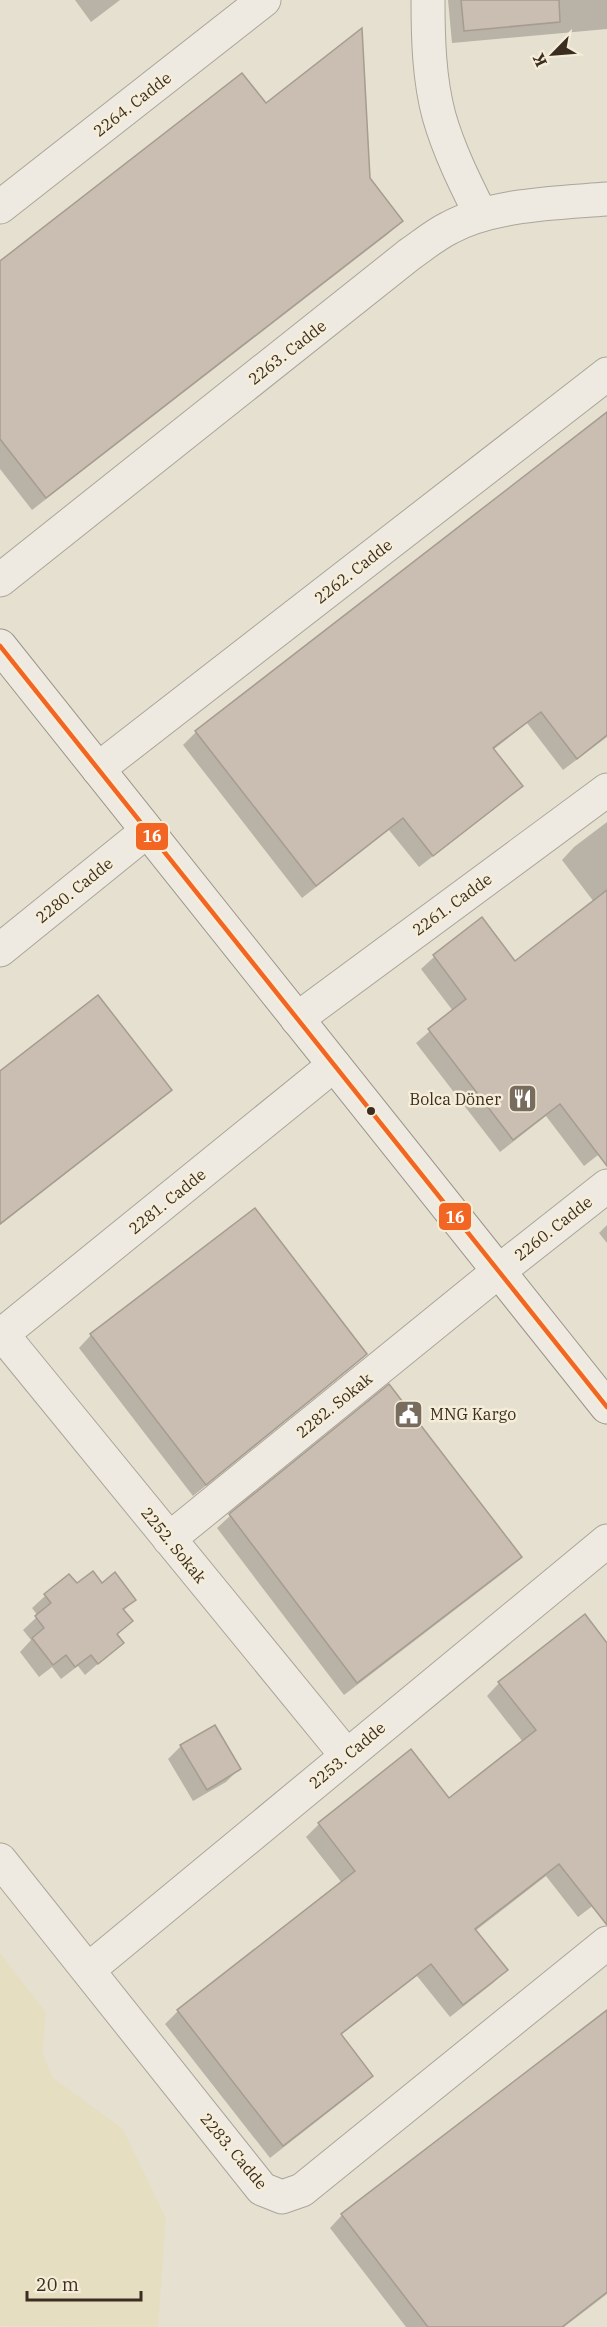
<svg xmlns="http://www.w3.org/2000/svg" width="607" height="2327" font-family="'IBM Plex Serif',serif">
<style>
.farmland{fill:#e5dec1}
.shadow{fill:#0003}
.building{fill:#c9beb1;stroke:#a69c8f;stroke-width:1.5}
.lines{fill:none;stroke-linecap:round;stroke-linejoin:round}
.street-casing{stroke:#aba599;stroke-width:35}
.secondary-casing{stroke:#9b9488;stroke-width:35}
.street{stroke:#eeeae2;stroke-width:33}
.secondary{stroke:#eeeae2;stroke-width:33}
.bus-1-casing{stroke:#f5edd8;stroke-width:9}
.bus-1{stroke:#f26522;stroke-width:4.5}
.bus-dot{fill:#3b2d20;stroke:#f5edd8;stroke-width:2}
.labels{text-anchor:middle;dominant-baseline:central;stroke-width:5;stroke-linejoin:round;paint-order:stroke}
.street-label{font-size:16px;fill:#3b2d20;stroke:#f5edd8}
.poi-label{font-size:16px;fill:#3b2d20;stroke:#f5edd8;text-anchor:end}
.line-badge{stroke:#f5edd8;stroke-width:2}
.badge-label{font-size:16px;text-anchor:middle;font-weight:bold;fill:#fff}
</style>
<rect width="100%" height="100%" fill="#e6e0d0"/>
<path class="farmland" d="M0 1953 46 2013 42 2052 53 2078 123 2129 166 2219 158 2327 0 2326Z"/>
<path class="shadow" d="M75 0H120L91 22Z
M448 0H607V29L452 43Z
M266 105 369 179 401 221 388 234 32 510 0 469V263Z
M607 428V737L563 770 527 723 493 750 521 785 508 798 419 867 389 830 302 898 183 745 196 732Z
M607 822V1148L584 1166 546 1116 500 1152 416 1043 453 1011 421 969 434 957 481 920 515 963 594 902 562 860 574 847Z
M0 1073 170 1089 157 1102 0 1225Z
M607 1225V1243L599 1233Z
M91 1335 365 1354 352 1367 193 1496 79 1348Z
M389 1386 520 1557 507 1570 344 1695 217 1528 230 1516Z
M77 1585H102L134 1600 123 1611 131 1621 116 1636 122 1643 85 1675 78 1666 61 1679 52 1667 39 1677 20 1652 31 1640 23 1630 38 1616 32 1608 45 1596Z
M607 1645V1895L578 1917 546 1876 475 1931 506 1970 493 1983 450 2017 417 1976 340 2035 371 2076 358 2089 270 2158 165 2024 178 2011 342 1883 306 1837 319 1824 448 1800 523 1742 487 1696 499 1683Z
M181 1746 239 1769 226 1782 193 1801 168 1759Z
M607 2012V2294L564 2327H406L330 2228 342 2215Z"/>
<path class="building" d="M461 0H559L560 22 464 31Z
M362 28 370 178 403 221 46 498 0 439V261L242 73 266 103Z
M607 412V735L577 759 541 712 493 748 523 786 433 856 403 818 316 886 195 731Z
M607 890V1166L560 1104 513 1140 428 1029 466 999 433 955 482 917 515 961Z
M98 995 172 1090 0 1224V1071Z
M255 1208 367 1354 206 1485 90 1334Z
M389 1384 522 1557 357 1683 229 1514Z
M93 1571 102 1583 115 1572 136 1600 123 1609 133 1621 117 1634 124 1643 98 1664 91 1655 75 1667 66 1655 53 1665 32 1638 44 1628 35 1616 51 1603 44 1594 69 1574 77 1583Z
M585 1614 607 1643V1925L559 1864 475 1929 508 1970 463 2005 431 1964 341 2034 373 2076 283 2146 177 2010 355 1871 318 1823 411 1749 449 1798 536 1730 498 1682Z
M215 1725 241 1769 207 1790 180 1745Z
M607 2010V2292L562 2327H428L341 2214Z"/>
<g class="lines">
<defs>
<path id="street" d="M428 0C428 38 429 79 439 116 449 151 465 183 481 215
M0 207 264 0
M0 580 410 254C423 245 435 235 449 228 493 204 558 203 607 199
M98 769 607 374
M0 950 147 831
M297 1019 607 790
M2 1334 347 1756
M0 1336 334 1065
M169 1539 499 1271 607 1186
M0 1860 262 2189 282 2197 302 2190 607 1943
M88 1970 607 1541"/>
<path id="secondary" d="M0 646 607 1407"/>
</defs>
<use href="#street" class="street-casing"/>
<use href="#secondary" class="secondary-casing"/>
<use href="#street" class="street"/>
<use href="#secondary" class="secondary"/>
<defs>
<path id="bus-1" d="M0 646 607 1407"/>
</defs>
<use href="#bus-1" class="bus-1-casing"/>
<use href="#bus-1" class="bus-1"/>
</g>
<defs>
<symbol id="restaurant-square" viewBox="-11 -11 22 22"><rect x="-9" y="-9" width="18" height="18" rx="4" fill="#776c5e" stroke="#f5edd8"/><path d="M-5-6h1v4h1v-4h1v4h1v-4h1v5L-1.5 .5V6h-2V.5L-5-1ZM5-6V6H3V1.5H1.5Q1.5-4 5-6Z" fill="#fff"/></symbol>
<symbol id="civic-square" viewBox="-11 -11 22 22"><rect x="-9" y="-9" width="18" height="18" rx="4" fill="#776c5e" stroke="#f5edd8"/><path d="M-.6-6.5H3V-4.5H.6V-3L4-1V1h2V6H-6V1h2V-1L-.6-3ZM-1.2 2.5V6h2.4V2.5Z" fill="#fff"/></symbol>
</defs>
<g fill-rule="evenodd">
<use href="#restaurant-square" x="506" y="1082" width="33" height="33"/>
<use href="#civic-square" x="392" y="1398" width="33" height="33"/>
</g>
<circle class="bus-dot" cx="371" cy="1111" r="5"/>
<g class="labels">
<g class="street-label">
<text transform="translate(132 104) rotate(-38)">2264. Cadde</text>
<text transform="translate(287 352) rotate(-38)">2263. Cadde</text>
<text transform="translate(353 571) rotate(-38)">2262. Cadde</text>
<text transform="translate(74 890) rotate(-39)">2280. Cadde</text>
<text transform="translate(452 904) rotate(-36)">2261. Cadde</text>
<text transform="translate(167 1201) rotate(-39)">2281. Cadde</text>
<text transform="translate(553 1228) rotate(-38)">2260. Cadde</text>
<text transform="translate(334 1405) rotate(-39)">2282. Sokak</text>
<text transform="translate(174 1545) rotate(51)">2252. Sokak</text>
<text transform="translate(347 1755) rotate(-40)">2253. Cadde</text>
<text transform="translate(234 2151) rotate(50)">2283. Cadde</text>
</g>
<g class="poi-label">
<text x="501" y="1099">Bolca Döner</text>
<text x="430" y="1414" text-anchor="start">MNG Kargo</text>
</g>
</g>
<g class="line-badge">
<rect x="135" y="822" width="34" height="29" rx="6" fill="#f26522"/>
<rect x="438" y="1202" width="34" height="29" rx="6" fill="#f26522"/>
</g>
<g class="badge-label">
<text x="152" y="842">16</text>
<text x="455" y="1223">16</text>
</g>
<g transform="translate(553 54) rotate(245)" stroke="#f5edd8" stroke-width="4.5" paint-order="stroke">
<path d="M0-4.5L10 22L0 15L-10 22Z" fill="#3b2d20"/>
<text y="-9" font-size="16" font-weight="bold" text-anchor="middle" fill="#3b2d20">K</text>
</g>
<path d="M27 2291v9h114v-9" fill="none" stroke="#3b2d20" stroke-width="3"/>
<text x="36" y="2291" font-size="18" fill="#3b2d20" stroke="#f5edd8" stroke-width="4.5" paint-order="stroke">20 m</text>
</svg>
